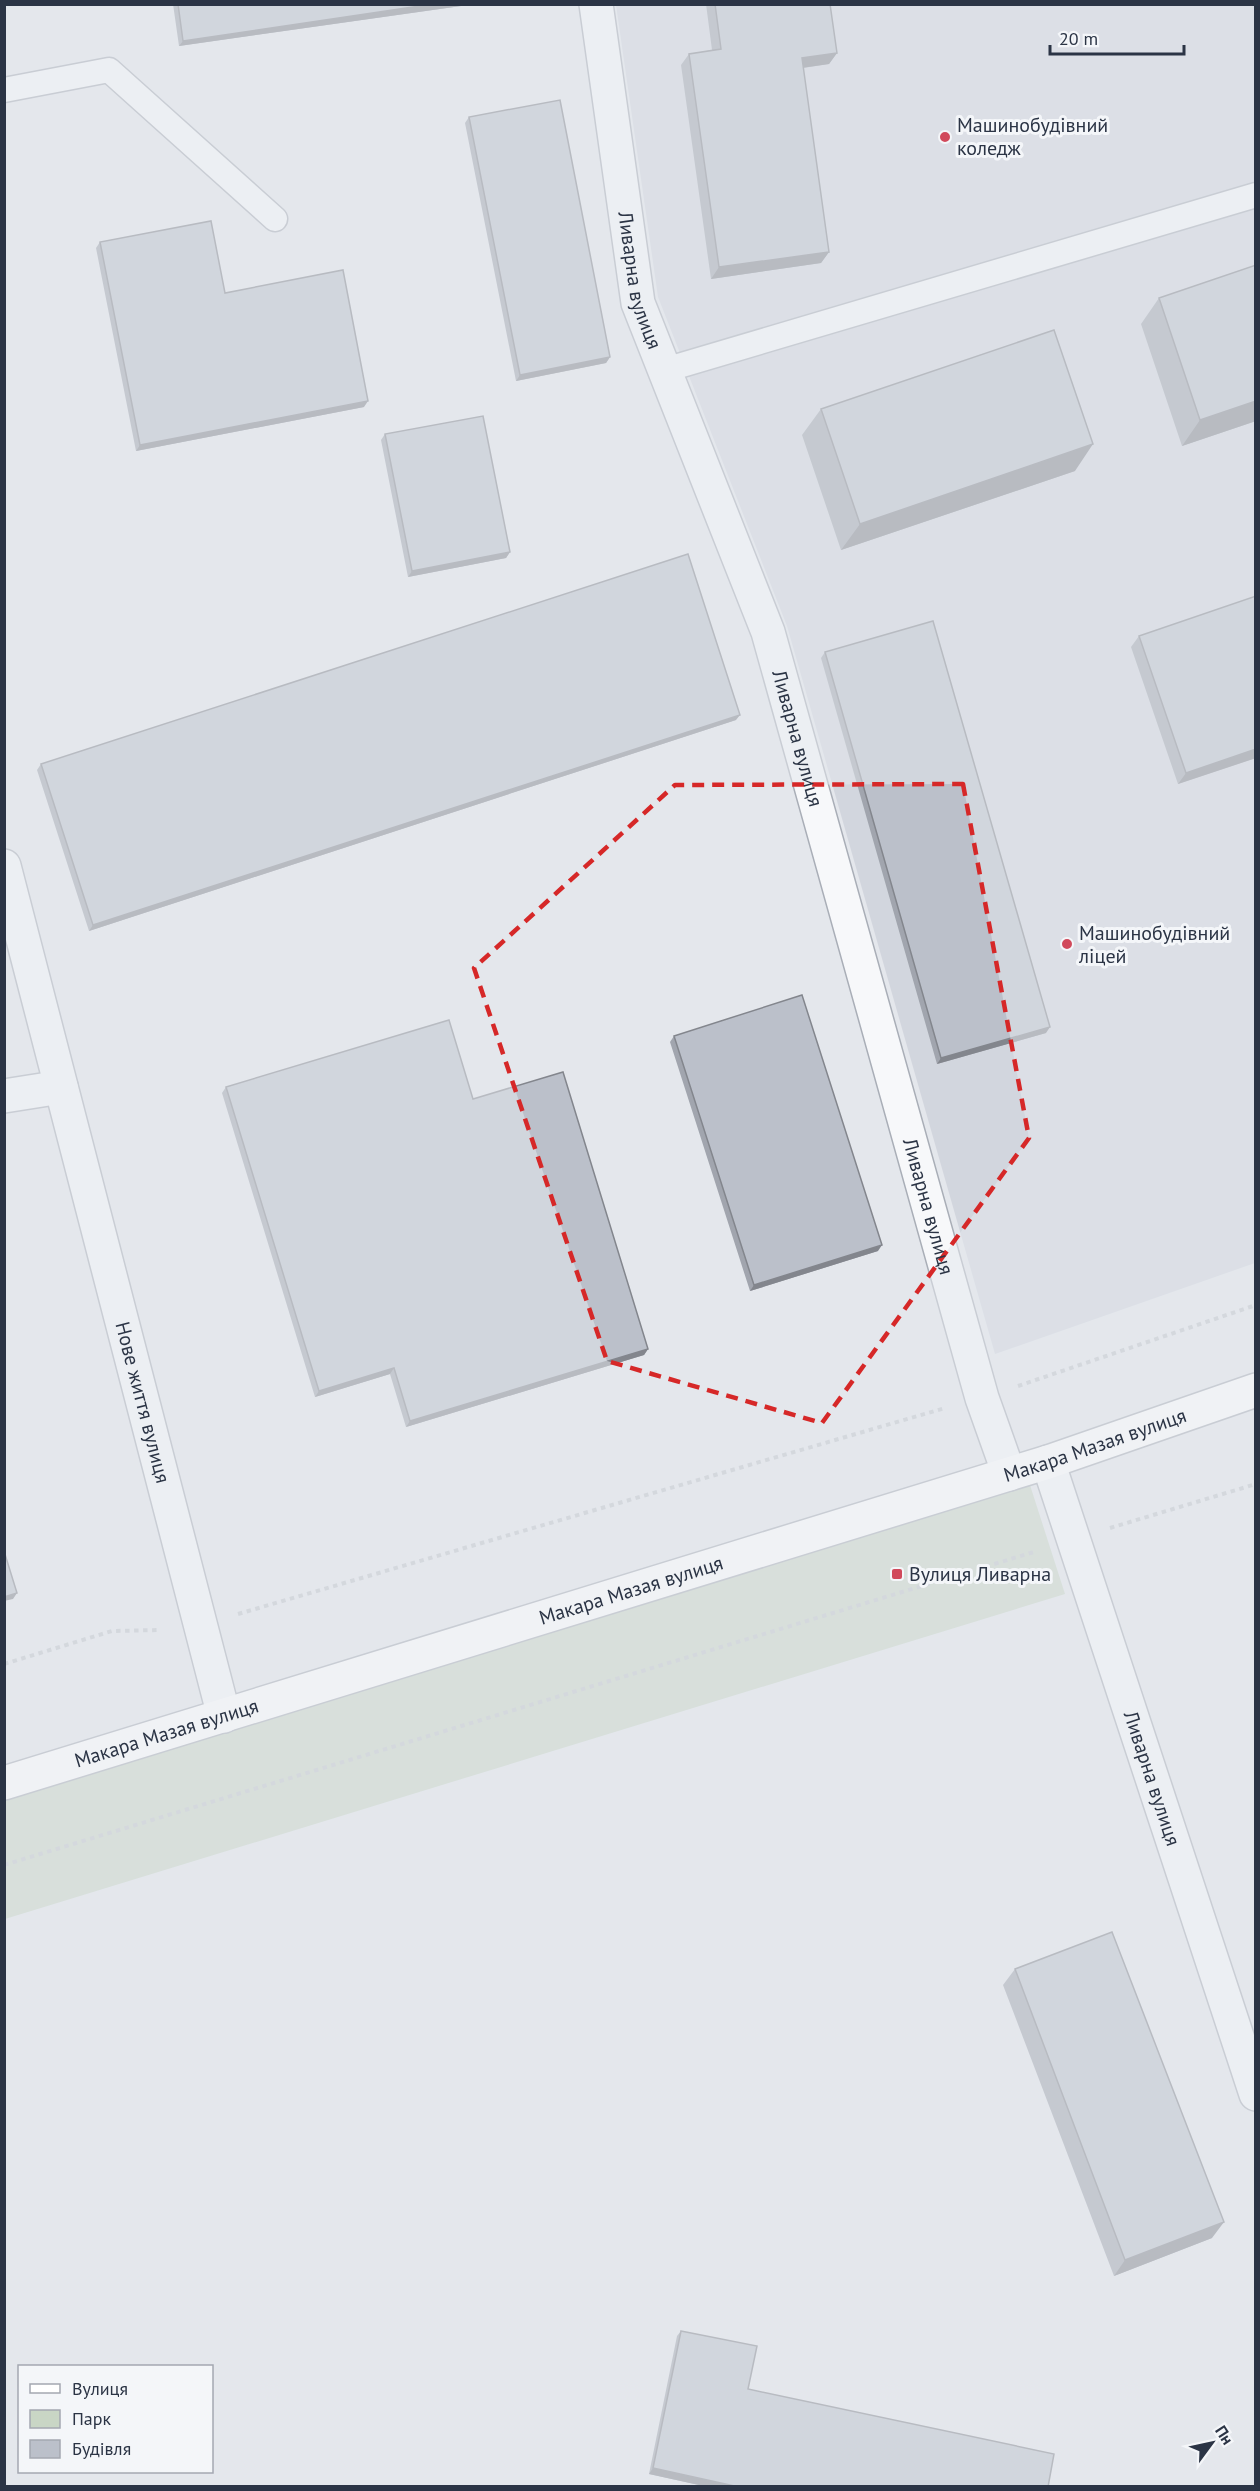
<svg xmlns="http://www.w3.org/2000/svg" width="1260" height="2491" font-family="'PT Sans',sans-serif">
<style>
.built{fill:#d2d6de}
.green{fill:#c9d6c5}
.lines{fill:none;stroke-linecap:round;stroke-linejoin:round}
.lane-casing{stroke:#a9aeb7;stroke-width:27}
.street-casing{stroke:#a9aeb7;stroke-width:36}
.secondary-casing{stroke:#a9aeb7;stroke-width:36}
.path{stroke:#c2c5cb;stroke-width:4;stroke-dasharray:4.5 4.5;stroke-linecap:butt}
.lane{stroke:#f7f8fa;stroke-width:24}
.street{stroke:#f7f8fa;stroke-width:33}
.secondary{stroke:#fff;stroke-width:33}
.wall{fill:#a1a5ae}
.shaded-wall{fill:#83868d}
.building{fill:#bbc0ca;stroke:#83868d;stroke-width:1.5}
.marked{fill:none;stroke:#d62828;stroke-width:4.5;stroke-dasharray:12 8;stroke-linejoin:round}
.poi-dot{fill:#d1495b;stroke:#f4f6f9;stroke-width:2}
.labels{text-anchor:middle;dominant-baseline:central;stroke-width:6;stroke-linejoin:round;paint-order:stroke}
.poi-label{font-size:20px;fill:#2b3445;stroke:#f4f6f9;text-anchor:start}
.street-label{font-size:20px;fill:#2b3445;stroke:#f4f6f9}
</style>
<rect width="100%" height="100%" fill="#e4e7ec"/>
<path class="built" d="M616 5H1255V1263L995 1354 787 626 658 297Z"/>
<path class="green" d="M1029 1482 1065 1594 5 1919V1797Z"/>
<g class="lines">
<defs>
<path id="lane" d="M4 90 109 70 275 219
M665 370 1256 195"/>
<g id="street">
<path id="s1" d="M596 4 638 303 768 632 982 1398 1009 1474"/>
<path id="s2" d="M4 866 224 1716"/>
<path d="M4 1096 61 1087"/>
<path id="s3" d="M1048 1462 1256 2094"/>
</g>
<g id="secondary">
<path id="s4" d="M4 1783 1048 1462 1256 1390"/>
</g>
</defs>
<use href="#lane" class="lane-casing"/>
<use href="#street" class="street-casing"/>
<use href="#secondary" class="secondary-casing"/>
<path class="path" d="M1018 1386 1256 1305
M1110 1528 1256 1484
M238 1614 945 1408
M4 1664 112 1631 161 1630
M4 1865 1037 1551"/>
<use href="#lane" class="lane"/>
<use href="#street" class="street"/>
<use href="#secondary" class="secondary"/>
</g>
<path class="wall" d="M173 4H462L461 6 179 46Z
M706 4H830L837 53 829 64 803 68 829 252 821 263 711 279 681 65 689 54 712 50Z
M469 117 610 357 606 363 516 381 465 123Z
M100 242 225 293 364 407 136 451 96 248Z
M1256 265V421L1182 446 1141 324 1159 298Z
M821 409 1075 471 841 550 802 435Z
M385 434 510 552 506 558 408 577 381 440Z
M1139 636 1256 758 1178 784 1131 647Z
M825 652 1046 1033 937 1064 821 658Z
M736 720 89 931 37 770 41 764Z
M674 1036 878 1251 750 1291 670 1042Z
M226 1087 473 1099 648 1349 644 1355 406 1427 390 1374 315 1397 222 1093Z
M1015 1969 1212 2238 1114 2276 1003 1985Z
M681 2331 748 2389 1048 2487H708L649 2474 677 2336Z"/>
<path class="shaded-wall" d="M433 4H462L461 6 179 46 183 41Z
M837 53 829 64 794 69 802 58Z
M829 252 821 263 711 279 719 267Z
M610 357 606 363 516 381 520 375Z
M368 401 364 407 136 451 140 445Z
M1256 401V421L1182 446 1200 420Z
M1093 444 1075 471 841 550 860 524Z
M510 552 506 558 408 577 412 571Z
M740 715 736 720 89 931 93 925Z
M1256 749V758L1178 784 1186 773Z
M1050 1027 1046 1033 937 1064 941 1058Z
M882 1245 878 1251 750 1291 754 1285Z
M648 1349 644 1355 406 1427 410 1421Z
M394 1368 390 1374 315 1397 319 1391Z
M17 1593 13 1599 4 1601V1597Z
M1224 2222 1212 2238 1114 2276 1125 2260Z
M653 2468 739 2487H708L649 2474Z"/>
<path class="building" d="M178 4H433L183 41Z
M715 4H830L837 53 802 58 829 252 719 267 689 54 721 49Z
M560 100 610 357 520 375 469 117Z
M211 221 225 293 343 270 368 401 140 445 100 242Z
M1256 265V401L1200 420 1159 298Z
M1054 330 1093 444 860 524 821 409Z
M483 416 510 552 412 571 385 434Z
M688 554 740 715 93 925 41 764Z
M1256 596V749L1186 773 1139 636Z
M933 621 1050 1027 941 1058 825 652Z
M802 995 882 1245 754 1285 674 1036Z
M449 1020 473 1099 563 1072 648 1349 410 1421 394 1368 319 1391 226 1087Z
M4 1551 17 1593 4 1597Z
M1112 1932 1224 2222 1125 2260 1015 1969Z
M681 2331 757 2346 748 2389 1054 2454 1048 2487H739L653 2468Z"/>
<path d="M0 0H1260V2491H0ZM963 784 1029 1138 822 1423 607 1361 474 968 675 785Z" fill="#e4e7ec" fill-opacity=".55" fill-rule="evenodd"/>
<path class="marked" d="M963 784 1029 1138 822 1423 607 1361 474 968 675 785Z"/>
<g class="poi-dot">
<circle cx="945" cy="137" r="6"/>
<circle cx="1067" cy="944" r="6"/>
<rect x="891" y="1568" width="12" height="12" rx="3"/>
</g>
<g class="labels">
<g class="poi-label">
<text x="957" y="125">Машинобудівний<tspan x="957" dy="23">коледж</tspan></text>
<text x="1079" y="933">Машинобудівний<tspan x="1079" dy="23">ліцей</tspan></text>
<text x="909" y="1574">Вулиця Ливарна</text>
</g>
<g class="street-label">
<text stroke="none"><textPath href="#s1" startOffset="280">Ливарна вулиця</textPath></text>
<text stroke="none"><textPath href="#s1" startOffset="766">Ливарна вулиця</textPath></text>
<text stroke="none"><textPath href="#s1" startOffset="1252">Ливарна вулиця</textPath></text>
<text stroke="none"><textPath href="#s2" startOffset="554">Нове життя вулиця</textPath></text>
<text stroke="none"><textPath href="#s4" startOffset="1142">Макара Мазая вулиця</textPath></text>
<text stroke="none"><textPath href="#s4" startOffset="656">Макара Мазая вулиця</textPath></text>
<text stroke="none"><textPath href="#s4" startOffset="170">Макара Мазая вулиця</textPath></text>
<text stroke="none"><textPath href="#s3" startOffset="333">Ливарна вулиця</textPath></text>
</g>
</g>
<rect width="1260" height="2491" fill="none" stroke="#2b3445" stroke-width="12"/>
<rect x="18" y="2365" width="195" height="108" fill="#f4f6f9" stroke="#a4a8b1" stroke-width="1.5"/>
<rect x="30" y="2384" width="30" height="9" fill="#ffffff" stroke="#a4a8b1" stroke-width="1.5"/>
<text x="72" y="2395" font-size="18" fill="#2b3445">Вулиця</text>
<rect x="30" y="2410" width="30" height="18" fill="#c9d6c5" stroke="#a4a8b1" stroke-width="1.5"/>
<text x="72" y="2425" font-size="18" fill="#2b3445">Парк</text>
<rect x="30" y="2440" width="30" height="18" fill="#bbc0ca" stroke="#a4a8b1" stroke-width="1.5"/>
<text x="72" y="2455" font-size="18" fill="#2b3445">Будівля</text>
<g transform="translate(1212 2443) rotate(57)" stroke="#f4f6f9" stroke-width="4.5" paint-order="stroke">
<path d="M0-4.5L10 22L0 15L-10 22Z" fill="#2b3445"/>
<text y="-9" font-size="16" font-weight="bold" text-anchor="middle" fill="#2b3445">Пн</text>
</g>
<path d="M1050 45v9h134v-9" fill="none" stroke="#2b3445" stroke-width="3"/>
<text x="1059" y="45" font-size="18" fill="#2b3445" stroke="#f4f6f9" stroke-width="4.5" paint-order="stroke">20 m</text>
</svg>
